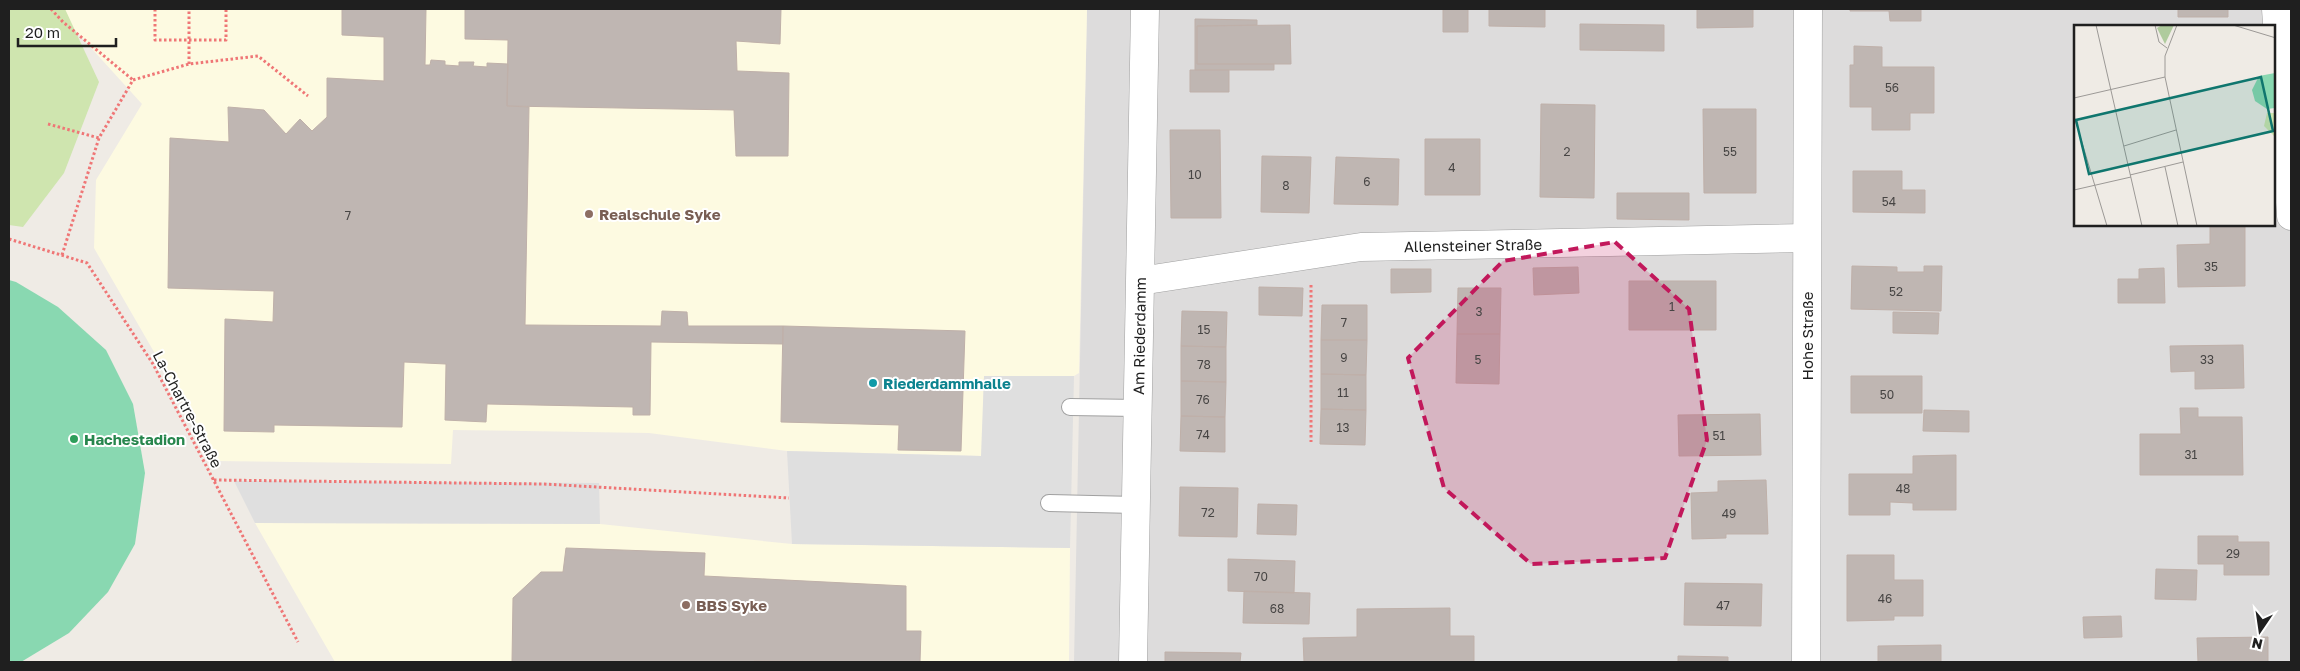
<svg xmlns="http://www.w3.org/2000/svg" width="2300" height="671" font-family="'Golos Text',sans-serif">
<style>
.residential{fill:#dddcdc;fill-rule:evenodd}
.education{fill:#fdfae1}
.grass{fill:#cfe5af}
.pitch{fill:#89d8b1}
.parking{fill:#dfdfdf}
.building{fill:#bfb6b2;stroke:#bfb0a9}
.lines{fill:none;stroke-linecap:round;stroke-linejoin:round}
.lane-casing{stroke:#a0a0a0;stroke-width:18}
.street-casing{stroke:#a0a0a0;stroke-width:29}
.path{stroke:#ef7676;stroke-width:3;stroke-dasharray:2.5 2.5;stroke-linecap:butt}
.lane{stroke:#fff;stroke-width:16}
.street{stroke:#fff;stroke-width:28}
.marked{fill:#c2185b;fill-opacity:0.2;stroke:#c2185b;stroke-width:4;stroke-dasharray:10 6;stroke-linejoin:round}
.education-dot{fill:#8d6e63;stroke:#fff;stroke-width:2}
.culture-dot{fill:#0f9aa8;stroke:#fff;stroke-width:2}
.leisure-dot{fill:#2e9e5b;stroke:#fff;stroke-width:2}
.labels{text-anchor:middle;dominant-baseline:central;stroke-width:4;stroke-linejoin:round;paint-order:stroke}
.number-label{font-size:12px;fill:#474544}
.education-label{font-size:15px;font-weight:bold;fill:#785e54;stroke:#fff;text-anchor:start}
.street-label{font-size:15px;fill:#1f1f1f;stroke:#fff}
.culture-label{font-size:15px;font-weight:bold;fill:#0d838f;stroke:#fff;text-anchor:start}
.leisure-label{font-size:15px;font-weight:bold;fill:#27864d;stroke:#fff;text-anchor:start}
.inset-road{fill:none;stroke:#9c9996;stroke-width:1}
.view{fill:#0f766e;fill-opacity:0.15;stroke:#0f766e;stroke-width:2.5}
.inset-edge{fill:none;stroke:#1f1f1f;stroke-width:2.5}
</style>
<rect width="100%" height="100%" fill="#efebe5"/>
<path class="residential" d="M1087 9H2291V662H1074ZM2075 26H2274V225H2075Z"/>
<path class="education" d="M65 9H1087L1079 373 1074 376H984L982 456 787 451 649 433 453 430 451 464 217 461 94 248 96 180 142 104 73 28Z
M255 523 600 524 792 544 1070 548 1069 662H335Z"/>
<path class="grass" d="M9 9H65L99 82 64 173 23 227 9 225Z"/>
<path class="pitch" d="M9 280 16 282 58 307 106 350 133 404 145 473 135 544 108 592 69 633 21 662H9Z"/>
<path class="parking" d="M984 376H1074L1070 548 792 544 787 451 981 456Z
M234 481 599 483 600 524 255 523Z"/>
<path class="building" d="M342 9H426L425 65H430L431 60 445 61V65L459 66V62H474L473 66 487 67V63L508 64 507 106 529 107 525 325 661 326 662 311 687 312 688 326H783V344L651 342 650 415H633V407L487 404 486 422 445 420 446 364 404 362 402 427 274 425V432L224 431 225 319 273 322 274 291 168 288 170 138 229 142 228 107 264 110 286 134 300 119 312 131 327 117V78L384 81V37L342 35Z
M465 9H781L780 44 736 41 737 71 789 73 788 156H736L734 110 507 106 508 40 465 39Z
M1443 9H1468V32H1443Z
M1489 9H1545V27L1489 26Z
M1697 9H1753V27L1697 28Z
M1850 9H1921V21H1890L1889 11H1850Z
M2178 9H2228V17H2178Z
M1195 19 1257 20V25L1197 26V64H1274V70H1195Z
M1580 24 1664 25V51L1580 50Z
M1290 25 1291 64H1197V26Z
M1854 46 1882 47V67H1934V113H1910V130H1872V107H1850V65H1854Z
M1190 70H1229V92H1190Z
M1541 104 1595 105 1594 198 1540 197Z
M1703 109H1756V193H1704Z
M1170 130H1220L1221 218H1171Z
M1425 139H1480V195H1425Z
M1262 156 1311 157 1309 213 1261 212Z
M1336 157 1399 159 1398 205 1334 204Z
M1853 171H1902V190H1925V213L1853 212Z
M1617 193H1689V220L1617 219Z
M2210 225H2245V286L2178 287 2177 245 2210 244Z
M1852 266 1897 267V272H1924V266H1942L1941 311 1851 309Z
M1578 267 1579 293 1534 295 1533 268Z
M2164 268 2165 303H2118V279H2139V269Z
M1391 269H1431V292L1391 293Z
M1629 281H1716V330H1629Z
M1259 287 1303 288 1302 316 1259 315Z
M1458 288H1501L1500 334H1457Z
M1322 305H1367V340H1321Z
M1182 311 1227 312 1226 347 1181 346Z
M1893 312 1939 313 1938 334 1893 333Z
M783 326 965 331 961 451 898 450 899 425 781 422Z
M1457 334H1500L1499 384 1456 383Z
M1321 340H1367L1366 375 1321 374Z
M2243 345 2244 388 2195 389V371L2171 372 2170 346Z
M1181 346 1226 347V382L1181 381Z
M1321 374 1366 375V410L1321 409Z
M1851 376H1922V413H1851Z
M1181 381 1226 382 1225 417 1181 416Z
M2180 408H2198V417H2242L2243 475H2140V434H2181Z
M1321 409 1366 410 1365 445 1320 444Z
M1924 410 1969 411V432L1923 431Z
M1760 414 1761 455 1679 456 1678 415Z
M1181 416 1225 417V452L1180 451Z
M1956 455V510H1913V503L1890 502V515H1849V474H1913V456Z
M1766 480 1768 534H1726V538L1692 539 1691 493 1718 492V481Z
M1180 487 1238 488 1237 537 1179 536Z
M1258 504 1297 505 1296 535 1257 534Z
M2198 536H2238V542H2269V575H2224V564H2198Z
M566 548 705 553 704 576 906 586V631H921L920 662 754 661V662H512L513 598 541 572H563Z
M1847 555H1894V580H1923V616H1894V620L1847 621Z
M1228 559 1295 561 1294 593 1228 591Z
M2156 569 2197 570 2196 600 2155 599Z
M1685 583 1762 584 1761 626 1684 625Z
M1244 591 1310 593 1309 624 1243 623Z
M1450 608V636H1474V662H1304L1303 638 1357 637V609Z
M2121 616 2122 637 2084 638 2083 617Z
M2268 637V662H2198L2197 638Z
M1941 645V662H1878V646Z
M1165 652 1241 653 1240 662H1165Z
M1678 656 1728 657V662H1678Z"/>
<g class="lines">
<defs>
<path id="lane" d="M1070 407 1138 408
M1049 503 1136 505"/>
<path id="street" d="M2276 9 2291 216
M1140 281 1361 247 1807 238
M1133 662 1145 9
M1806 662 1808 9"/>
</defs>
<use href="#lane" class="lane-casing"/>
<use href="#street" class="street-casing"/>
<path class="path" d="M51 9 63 22 133 80
M155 9V40H226V9
M189 64V9
M48 124 99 138
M9 239 87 263 153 364 298 642
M62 255 99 138 133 80 189 64 258 56 308 96
M1311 285V442
M214 480 544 484 789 498"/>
<use href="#lane" class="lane"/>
<use href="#street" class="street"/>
</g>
<path class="marked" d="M1615 242 1689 309 1707 440 1665 558 1531 564 1444 488 1408 358 1503 261Z"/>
<g class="education-dot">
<circle cx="589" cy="214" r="5"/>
<circle cx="686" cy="605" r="5"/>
</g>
<circle class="culture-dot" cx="873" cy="383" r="5"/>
<circle class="leisure-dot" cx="74" cy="439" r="5"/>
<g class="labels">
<g class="number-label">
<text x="1892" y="87">56</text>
<text x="1567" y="151">2</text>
<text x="1730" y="151">55</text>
<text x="1452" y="167">4</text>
<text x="1195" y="174">10</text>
<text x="1367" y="181">6</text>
<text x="1286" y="185">8</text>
<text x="1889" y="201">54</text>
<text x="348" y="215">7</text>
<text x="2211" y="266">35</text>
<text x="1896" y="291">52</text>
<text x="1672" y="306">1</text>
<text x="1479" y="311">3</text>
<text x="1344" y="322">7</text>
<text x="1204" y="329">15</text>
<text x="1344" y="357">9</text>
<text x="1478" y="359">5</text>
<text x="2207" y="359">33</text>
<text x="1204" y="364">78</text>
<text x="1343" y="392">11</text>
<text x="1887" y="394">50</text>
<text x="1203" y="399">76</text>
<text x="1343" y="427">13</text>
<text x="1203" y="434">74</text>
<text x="1719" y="435">51</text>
<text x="2191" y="454">31</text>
<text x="1903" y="488">48</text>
<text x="1208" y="512">72</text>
<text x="1729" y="513">49</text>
<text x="2233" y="553">29</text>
<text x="1261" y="576">70</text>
<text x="1885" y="598">46</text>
<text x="1723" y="605">47</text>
<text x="1277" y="608">68</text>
</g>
<g class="education-label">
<text x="599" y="214">Realschule Syke</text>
<text x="696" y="605">BBS Syke</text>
</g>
<g class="street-label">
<text transform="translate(1473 245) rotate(-1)">Allensteiner Straße</text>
<text transform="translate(1139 336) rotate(-89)">Am Riederdamm</text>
<text transform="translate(1807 336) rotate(-90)">Hohe Straße</text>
<text transform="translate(188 409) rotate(62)">La-Chartre-Straße</text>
</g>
<g class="culture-label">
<text x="883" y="383">Riederdammhalle</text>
</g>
<g class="leisure-label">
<text x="84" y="439">Hachestadion</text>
</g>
</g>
<g transform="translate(2074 25)">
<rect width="201" height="201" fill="#efebe5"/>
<path d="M193 88H201V112L190 101Z" fill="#cfe5af"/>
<path d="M88 0H100L91 19 83 3Z" fill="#afcb9d"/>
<path d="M201 48V83L193 84 181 76 178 65 185 51Z" fill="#89d8b1"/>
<path class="inset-road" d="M22 0 68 201M81 0 85 17 93 23M103 0 91 31V52L123 201M159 0 202 13M0 73 91 52M0 91 33 201M50 121 102 105M91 142 104 201M56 150 109 137M0 165 57 152"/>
<path class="view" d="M187 52 199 106 15 149 2 95Z"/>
<rect width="201" height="201" class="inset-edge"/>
</g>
<rect width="2300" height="671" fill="none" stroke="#1f1f1f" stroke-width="20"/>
<g transform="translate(2260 631) rotate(193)" stroke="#ffffff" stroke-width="4" paint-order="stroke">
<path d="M0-4L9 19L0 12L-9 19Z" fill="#1f1f1f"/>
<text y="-8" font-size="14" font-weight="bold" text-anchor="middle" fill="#1f1f1f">N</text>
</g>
<path d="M18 38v8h98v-8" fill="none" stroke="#1f1f1f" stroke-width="2.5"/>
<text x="25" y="38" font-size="15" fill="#1f1f1f" stroke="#ffffff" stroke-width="4" paint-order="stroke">20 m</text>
</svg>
